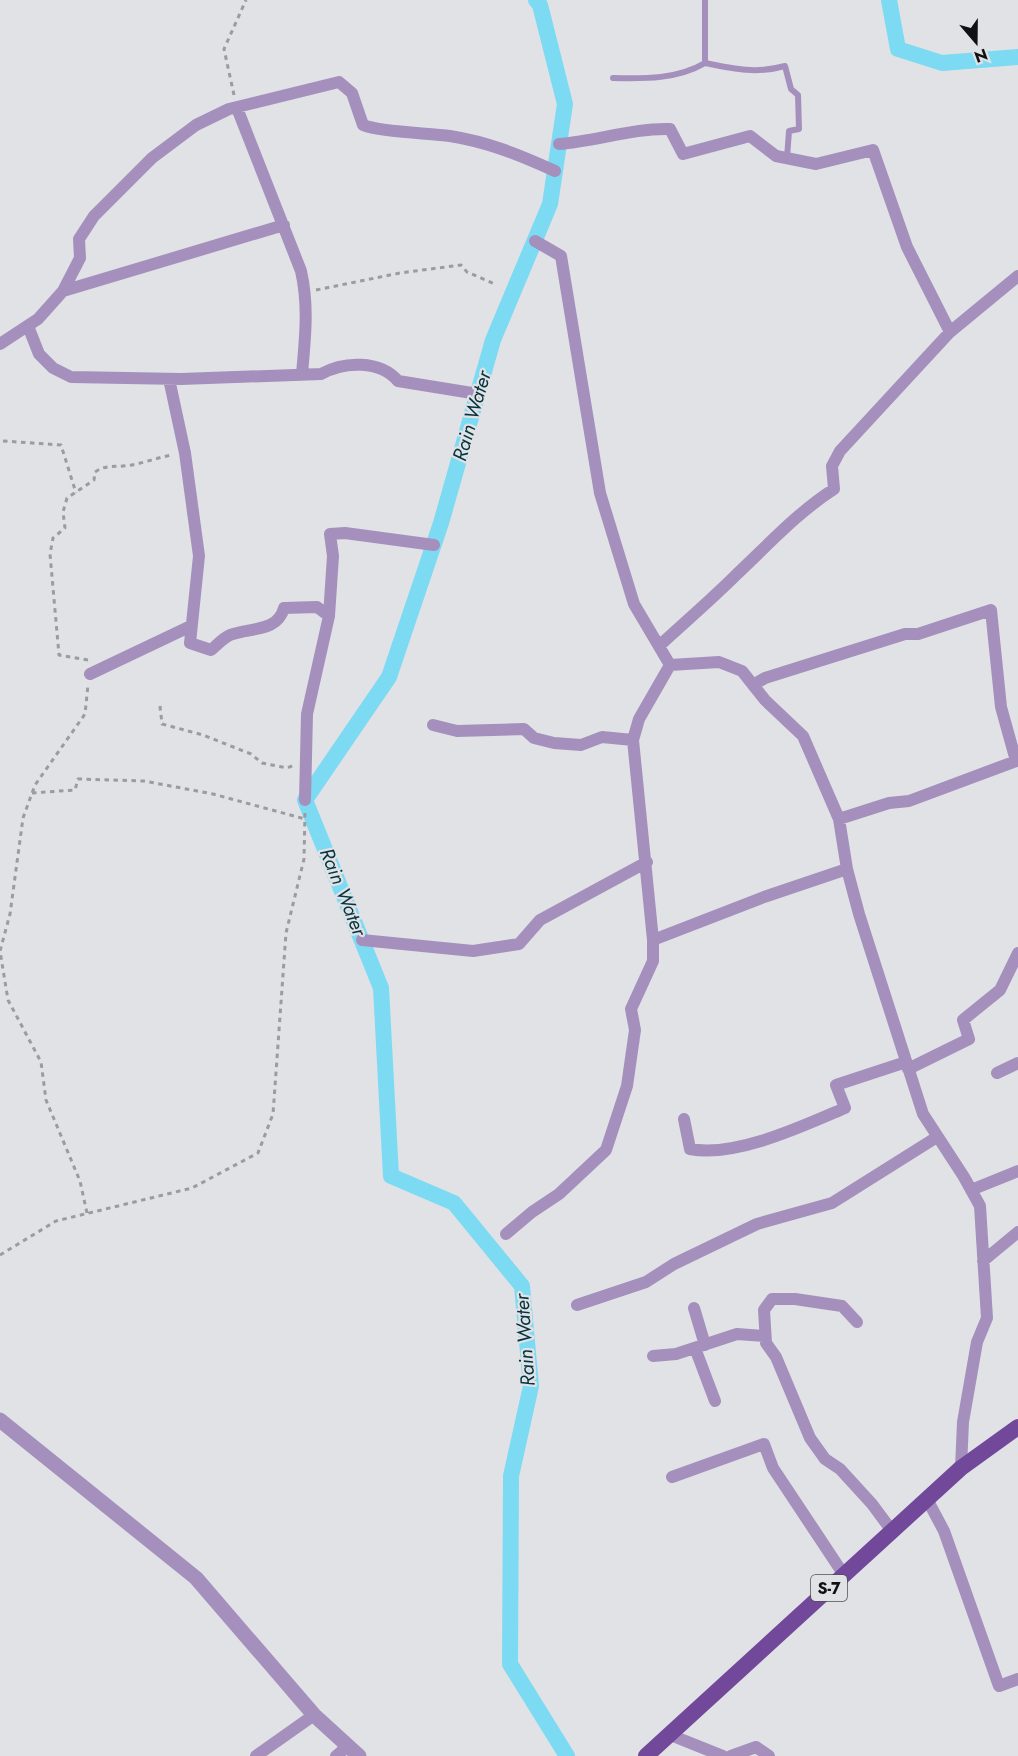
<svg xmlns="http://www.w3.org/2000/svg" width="1018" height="1756" font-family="Jost,sans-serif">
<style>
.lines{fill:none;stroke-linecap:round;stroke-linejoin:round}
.canal{stroke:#7cdaf3;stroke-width:16}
.path{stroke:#9b9c9f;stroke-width:3;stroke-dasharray:4.5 4.5;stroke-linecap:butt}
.service{stroke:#a590bd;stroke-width:6}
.minor{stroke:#a590bd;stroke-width:12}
.tertiary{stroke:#a590bd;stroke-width:15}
.primary{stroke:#72489a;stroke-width:16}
.labels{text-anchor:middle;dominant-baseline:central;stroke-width:4.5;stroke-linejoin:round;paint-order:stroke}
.shield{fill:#e1e2e6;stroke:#4f5052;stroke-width:1.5}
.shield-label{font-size:16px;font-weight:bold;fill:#111113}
.water-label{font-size:20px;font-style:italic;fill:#05343e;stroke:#e1e2e6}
</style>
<rect width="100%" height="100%" fill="#e1e2e6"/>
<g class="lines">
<path class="canal" d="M536 0 540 5 565 104 550 204 493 340 441 523 389 677 305 800 381 988 391 1176 454 1203 522 1286 531 1386 511 1476 510 1664 567 1756
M889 0 898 49 942 63 1018 57"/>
<path class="path" d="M234 95 224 49 246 0
M316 290 400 273 461 265 467 272 495 284
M3 441 61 445 76 493
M88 660 59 655 50 554 53 538 65 528 63 512 67 498 94 480 95 472C105 465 112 467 123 466 139 465 155 458 172 455
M160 706 162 724 203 735 251 754 262 763 287 768 294 765
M32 793 75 790 78 779 144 781 213 794 305 819
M87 1213 80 1181 46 1100 41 1062 8 1000 0 951 10 914 23 818 35 785 85 714 88 685
M0 1255 56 1221 192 1188 258 1153 273 1114 286 933 304 859 305 813"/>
<path class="service" d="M705 63C734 69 756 74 785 66L791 89 798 95 799 129 789 131 787 158
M613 78C645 79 678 79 705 63V0"/>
<path class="minor" d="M237 108 301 271C309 306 305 339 302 374
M559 144C596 141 633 128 670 129L683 154 750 136 776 156 816 164 873 150 907 247 950 332
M535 241 561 256 600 493 634 604 670 665 719 662 742 671 765 700 803 736 839 819 847 869 859 914 923 1114 964 1177 980 1206 987 1318 977 1342 963 1422 961 1468
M63 291 284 225
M28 326 39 354 53 368 71 377 181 379 321 374C344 361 380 360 398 381L478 394
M0 344 38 319 63 291 80 258 79 239 94 216 152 158 196 125 229 109 339 82 352 93 363 125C380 132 429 133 450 136 488 142 520 155 555 171
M169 379 185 453 199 556 190 643 211 650C217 645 223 638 230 635 250 627 277 633 284 608L317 607 329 616 307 714 305 800
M329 616 333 556 330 534 345 533 434 545
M659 646C685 622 712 599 737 574 769 544 797 513 834 489L832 466 840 451 950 332 1018 276
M90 674 191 626
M753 685 765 678 905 634H918L991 610 1001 707 1016 761 909 801 889 803 839 819
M433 725 457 731 524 729 534 738 554 743 581 745 602 737 633 740
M362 940 473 951 519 944 540 920 647 862
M653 940 764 897 847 869
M908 1069 969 1039 963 1020 1000 990 1018 953
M997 1073 1018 1063
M684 1119 690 1149C735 1158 803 1126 845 1108L836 1085 906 1062
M971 1190 1018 1171
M506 1234 532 1212 559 1194 606 1150 627 1086 635 1030 631 1009 653 961V940L633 740 639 719 670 665
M983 1261 1018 1232
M577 1305 646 1282 674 1264 757 1224 832 1203 937 1137
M694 1308 705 1345
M857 1322 842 1306 795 1299H772L764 1310 766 1343 776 1357 810 1438 825 1459 840 1469 872 1504 892 1531
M695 1348 715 1401
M653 1356 676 1354 737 1334 765 1336
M672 1477 764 1444 773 1468 844 1575
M927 1499 944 1531 999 1686 1018 1679
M668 1734 723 1756
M256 1756 314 1715
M336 1756 348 1746
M731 1756 756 1747 769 1756"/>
<path class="tertiary" d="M0 1420 196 1578 314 1715 359 1756"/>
<path class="primary" d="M646 1756 961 1468 1018 1427"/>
</g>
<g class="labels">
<rect class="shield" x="811" y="1575" width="36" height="26" rx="4.5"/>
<g class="shield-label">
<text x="829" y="1588">S-7</text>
</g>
<g class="water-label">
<text transform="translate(472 416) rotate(-74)">Rain Water</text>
<text transform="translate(343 892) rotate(68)">Rain Water</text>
<text transform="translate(525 1340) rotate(-94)">Rain Water</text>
</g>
</g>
<g transform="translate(976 42) rotate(160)" stroke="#e1e2e6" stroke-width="4.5" paint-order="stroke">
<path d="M0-4.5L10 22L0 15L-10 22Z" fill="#111113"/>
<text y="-9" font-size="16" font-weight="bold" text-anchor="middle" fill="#111113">N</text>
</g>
</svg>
